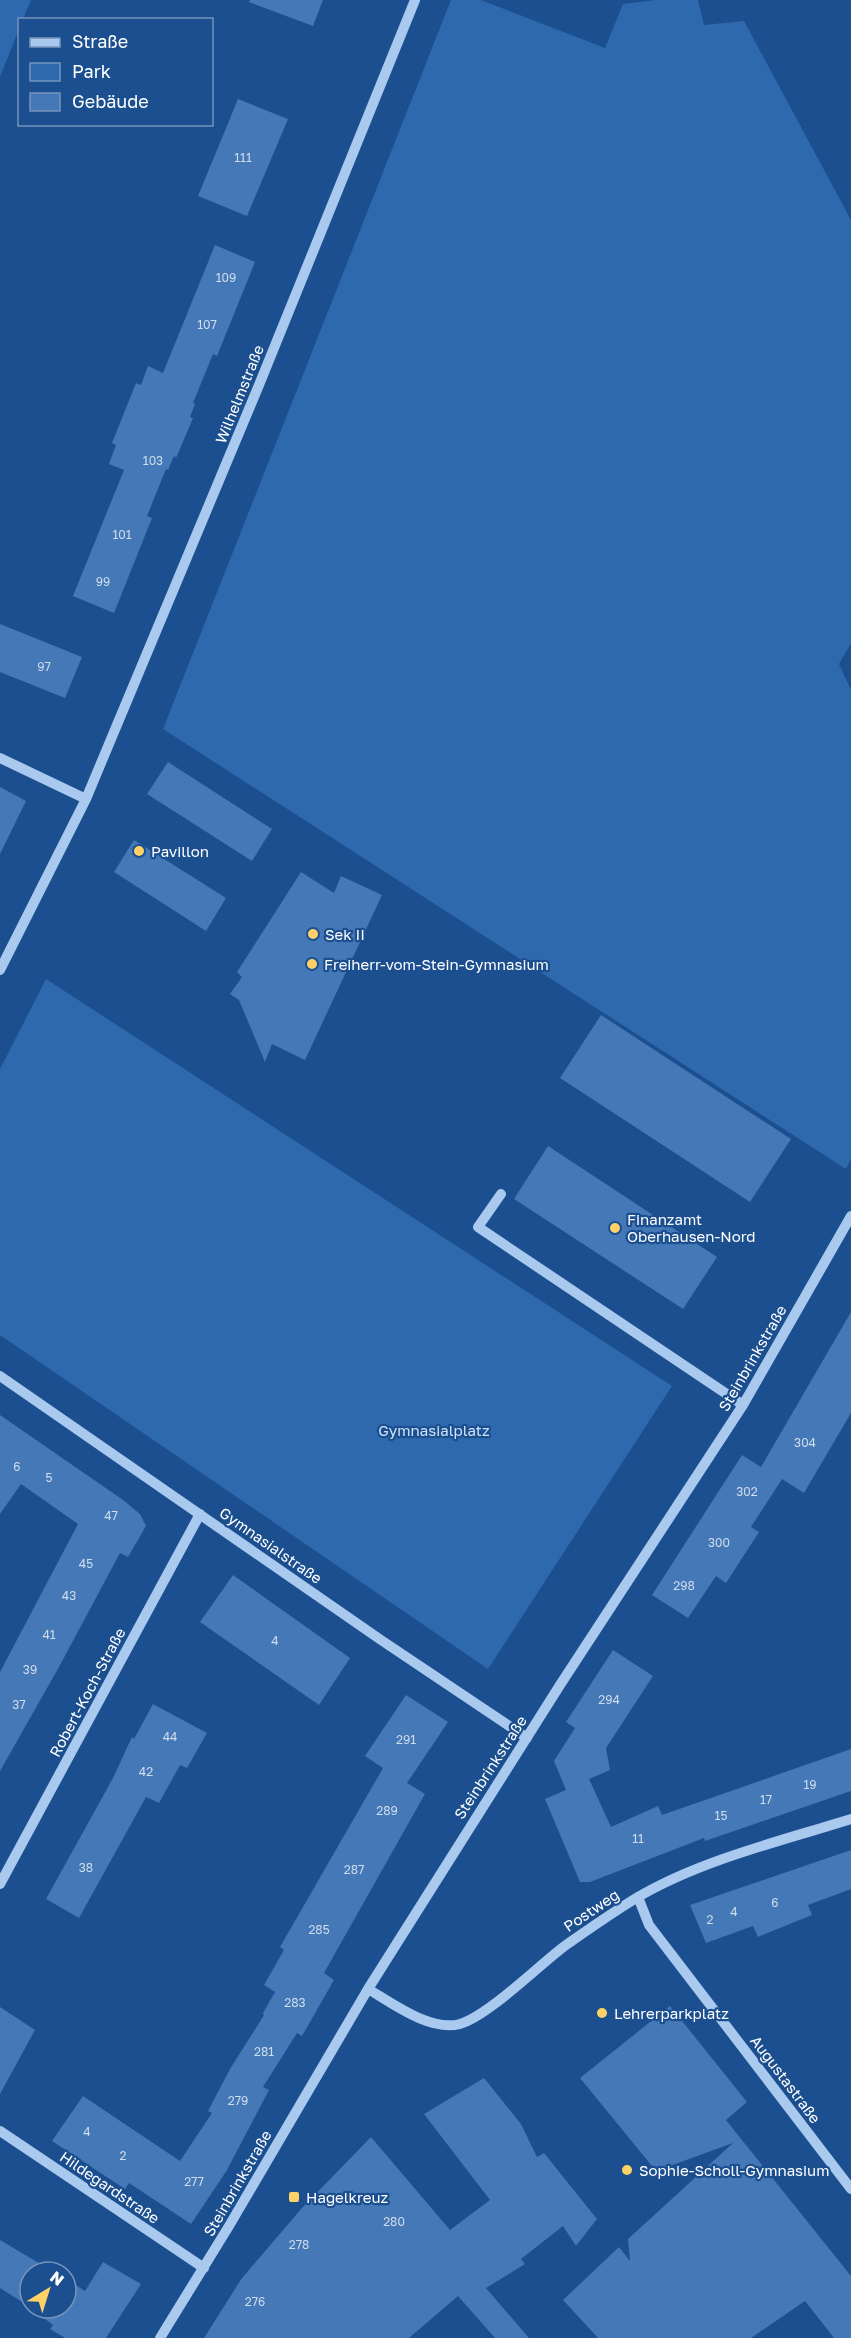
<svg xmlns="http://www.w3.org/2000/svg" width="851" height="2338" font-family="'Golos Text',sans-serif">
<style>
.green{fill:#2e69ad}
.building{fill:#4478b7}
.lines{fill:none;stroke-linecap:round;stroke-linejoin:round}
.minor{stroke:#a9c9ee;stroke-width:10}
.poi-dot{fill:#ffd166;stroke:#1b4f8f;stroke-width:2}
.labels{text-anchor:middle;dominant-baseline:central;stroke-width:4.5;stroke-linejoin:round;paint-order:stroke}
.number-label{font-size:12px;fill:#d0dded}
.street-label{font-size:15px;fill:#fff;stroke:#1b4f8f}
.poi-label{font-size:15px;fill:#fff;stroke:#1b4f8f;text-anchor:start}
.park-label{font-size:15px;fill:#cfe3fa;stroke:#1b4f8f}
</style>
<rect width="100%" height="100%" fill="#1b4f8f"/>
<path class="green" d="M0 0H31L23 19 20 20 19 29 0 77Z
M451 0H481L605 48 623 4 656 0H698L704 25 744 21 851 220V643L839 664 851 690V1159L846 1169 163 729Z
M46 979 672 1386 488 1669 0 1335V1069Z"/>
<path class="building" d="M250 0H323L313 26 249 2Z
M238 99 288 119 247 216 198 196Z
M215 245 255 262 217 356 213 354 193 403 195 404 190 417 193 418 176 458 174 456 168 470 166 469 147 516 152 518 114 613 73 596 124 470 109 464 116 445 112 443 136 383 141 385 148 366 163 373Z
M0 624 82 657 65 698 0 672Z
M168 762 272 829 252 861 147 794Z
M0 787 26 801 0 854Z
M134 840 226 898 206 931 114 872Z
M301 872 334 893 341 876 382 895 305 1060 272 1044 265 1062 239 1000 230 994 242 977 237 972Z
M601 1015 791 1139 750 1202 560 1078Z
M548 1146 717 1257 683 1309 514 1199Z
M851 1312V1413L804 1493 782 1479 751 1527 759 1532 726 1583 716 1576 688 1618 652 1595 742 1455 761 1467Z
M0 1415 123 1500 140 1514 146 1526 128 1557 120 1553 59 1667 0 1771V1672L78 1524 21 1484 0 1514Z
M233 1575 350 1658 319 1705 200 1622Z
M613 1650 653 1676 606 1748 610 1770 589 1779 611 1827 658 1806 662 1815 851 1749V1791L705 1841 704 1838 590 1882H580L545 1799 566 1790 554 1761 575 1728 566 1722Z
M406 1695 448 1722 407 1783 425 1794 324 1973 334 1980 302 2036 297 2033 263 2087 269 2090 227 2170 191 2224 129 2183 125 2189 52 2141 83 2096 180 2161 212 2113 208 2111 230 2069 264 2015 263 2013 275 1992 264 1985 284 1950 280 1947 383 1768 365 1756Z
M153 1704 207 1733 187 1768 180 1765 159 1803 146 1797 79 1918 46 1899 113 1778 132 1737 134 1739Z
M851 1850V1889L808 1905 812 1915 758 1937 753 1926 706 1943 690 1905Z
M670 2006 747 2102 726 2120 851 2276V2338H834L805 2301 751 2338H598L563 2300 619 2247 630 2261 628 2239 733 2143 656 2171 580 2078Z
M0 2007 35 2030 0 2094Z
M484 2078 521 2124 537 2157 544 2153 597 2219 576 2246 563 2226 521 2259 525 2264 486 2288 529 2338H495L458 2296 409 2338H204L242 2278 302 2208 371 2137 450 2230 490 2200 424 2114Z
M0 2240 54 2272H30V2307L0 2288Z
M103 2262 141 2284 106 2338H65L50 2329 53 2325 31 2308H66V2279L85 2291Z"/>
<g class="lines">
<path class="minor" d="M0 758 86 799
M0 970 86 799 259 385 415 0
M501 1194 478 1227 743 1405
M0 1376 381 1640 527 1738
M0 1884 200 1514
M638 1897 649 1925 851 2189
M368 1989C392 2003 430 2032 460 2024 488 2016 539 1965 566 1945 589 1929 613 1912 638 1897 701 1860 781 1841 851 1819
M0 2131 204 2268
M160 2338 229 2226 368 1989 560 1685 743 1405 851 1216"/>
</g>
<g class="poi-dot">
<circle cx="139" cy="851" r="6"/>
<circle cx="313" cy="934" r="6"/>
<circle cx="312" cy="964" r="6"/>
<circle cx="615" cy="1228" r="6"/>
<circle cx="602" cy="2013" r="6"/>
<circle cx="627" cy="2170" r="6"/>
<rect x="288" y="2191" width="12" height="12" rx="3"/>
</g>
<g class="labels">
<g class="number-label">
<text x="243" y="157">111</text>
<text x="226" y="277">109</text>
<text x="207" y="324">107</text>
<text x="153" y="460">103</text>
<text x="122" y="534">101</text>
<text x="103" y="581">99</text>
<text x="44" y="666">97</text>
<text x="805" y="1442">304</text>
<text x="17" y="1466">6</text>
<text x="49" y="1477">5</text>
<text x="747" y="1491">302</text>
<text x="111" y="1515">47</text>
<text x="719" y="1542">300</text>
<text x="86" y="1563">45</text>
<text x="684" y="1585">298</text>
<text x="69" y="1595">43</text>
<text x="49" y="1634">41</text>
<text x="275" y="1640">4</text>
<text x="30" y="1669">39</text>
<text x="609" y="1699">294</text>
<text x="19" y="1704">37</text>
<text x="170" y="1736">44</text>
<text x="406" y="1739">291</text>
<text x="146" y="1771">42</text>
<text x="810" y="1784">19</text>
<text x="766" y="1799">17</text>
<text x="387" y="1810">289</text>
<text x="721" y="1815">15</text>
<text x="638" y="1838">11</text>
<text x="86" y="1867">38</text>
<text x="354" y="1869">287</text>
<text x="775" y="1902">6</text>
<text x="734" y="1911">4</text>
<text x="710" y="1919">2</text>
<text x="319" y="1929">285</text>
<text x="295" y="2002">283</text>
<text x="264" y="2051">281</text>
<text x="238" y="2100">279</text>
<text x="87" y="2131">4</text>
<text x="123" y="2155">2</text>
<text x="194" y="2181">277</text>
<text x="394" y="2221">280</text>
<text x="299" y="2244">278</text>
<text x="255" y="2301">276</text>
</g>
<g class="street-label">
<text transform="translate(239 394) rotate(-68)">Wilhelmstraße</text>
<text transform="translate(752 1358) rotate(-60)">Steinbrinkstraße</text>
<text transform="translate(271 1545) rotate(35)">Gymnasialstraße</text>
<text transform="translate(87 1692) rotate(-62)">Robert-Koch-Straße</text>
<text transform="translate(490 1767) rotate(-57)">Steinbrinkstraße</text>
<text transform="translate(591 1910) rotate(-34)">Postweg</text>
<text transform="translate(786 2079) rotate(53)">Augustastraße</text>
<text transform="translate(237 2183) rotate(-60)">Steinbrinkstraße</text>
<text transform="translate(110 2187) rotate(34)">Hildegardstraße</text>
</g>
<g class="poi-label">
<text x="151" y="851">Pavillon</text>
<text x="325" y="934">Sek II</text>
<text x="324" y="964">Freiherr-vom-Stein-Gymnasium</text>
<text x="627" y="1219">Finanzamt<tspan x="627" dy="17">Oberhausen-Nord</tspan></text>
<text x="614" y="2013">Lehrerparkplatz</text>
<text x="639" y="2170">Sophie-Scholl-Gymnasium</text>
<text x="306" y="2197">Hagelkreuz</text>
</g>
<g class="park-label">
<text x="434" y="1430">Gymnasialplatz</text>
</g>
</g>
<rect x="18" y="18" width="195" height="108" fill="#1b4f8f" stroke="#7695bc" stroke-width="1.5"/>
<rect x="30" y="38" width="30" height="9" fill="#a9c9ee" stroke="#7695bc" stroke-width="1.5"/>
<text x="72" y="48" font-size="18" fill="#ffffff">Straße</text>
<rect x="30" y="63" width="30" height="18" fill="#2e69ad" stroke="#7695bc" stroke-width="1.5"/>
<text x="72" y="78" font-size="18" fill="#ffffff">Park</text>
<rect x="30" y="93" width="30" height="18" fill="#4478b7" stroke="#7695bc" stroke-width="1.5"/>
<text x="72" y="108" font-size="18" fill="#ffffff">Gebäude</text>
<g transform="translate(48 2290) rotate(38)"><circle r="28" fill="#1b4f8f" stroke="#7695bc" stroke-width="1.5"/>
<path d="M0-4.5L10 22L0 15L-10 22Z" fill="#ffd166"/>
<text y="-9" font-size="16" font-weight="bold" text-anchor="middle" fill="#ffffff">N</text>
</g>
</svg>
